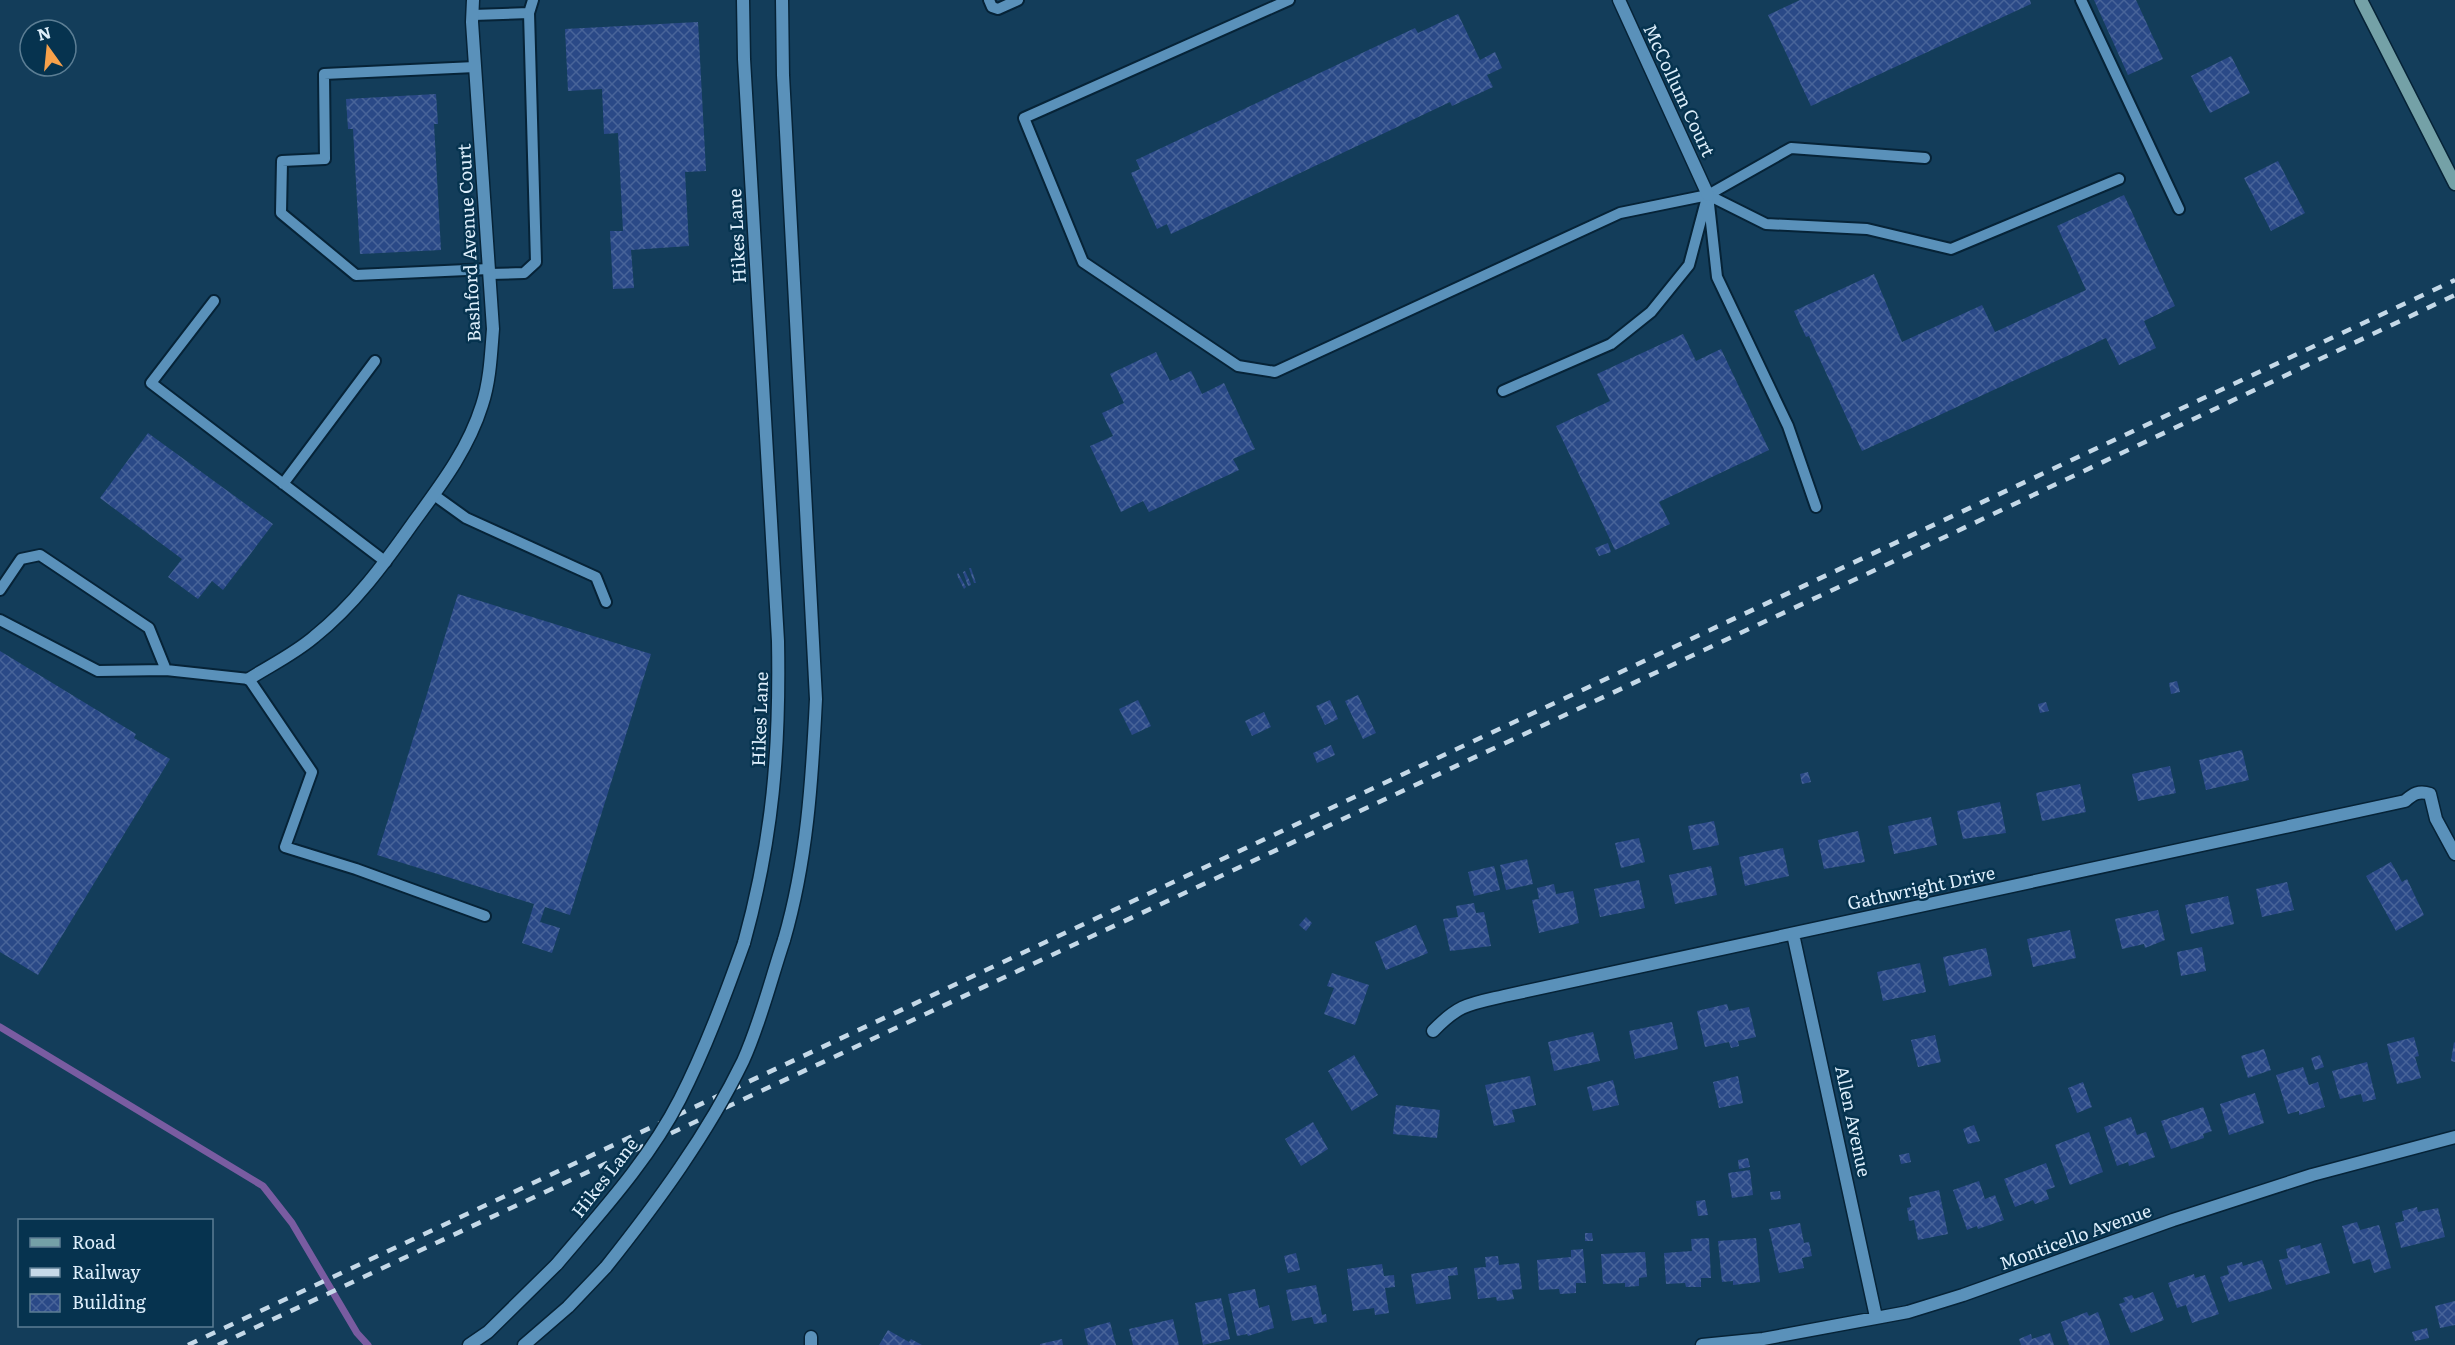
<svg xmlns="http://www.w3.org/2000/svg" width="2455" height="1345" font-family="Literata,serif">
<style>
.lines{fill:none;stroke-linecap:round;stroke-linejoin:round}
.stream{stroke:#795ca1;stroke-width:7}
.building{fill:url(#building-cross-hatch)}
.service-casing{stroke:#062337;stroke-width:14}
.minor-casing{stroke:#062337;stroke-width:15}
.tertiary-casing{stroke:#062337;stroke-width:15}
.secondary-casing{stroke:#062337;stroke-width:15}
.service{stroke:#5a91ba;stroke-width:10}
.minor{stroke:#5a91ba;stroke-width:12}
.tertiary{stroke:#5a91ba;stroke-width:12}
.secondary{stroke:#74a1a7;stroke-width:12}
.rail{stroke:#c5d9e8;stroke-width:4.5;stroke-dasharray:10 10;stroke-linecap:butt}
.tertiary-bridge-casing{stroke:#062337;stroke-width:15;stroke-linecap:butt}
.tertiary-bridge{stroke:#5a91ba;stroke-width:12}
.labels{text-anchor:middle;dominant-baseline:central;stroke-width:5;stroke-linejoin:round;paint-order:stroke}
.street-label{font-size:18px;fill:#ddeefb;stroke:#06334f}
</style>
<defs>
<pattern id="building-cross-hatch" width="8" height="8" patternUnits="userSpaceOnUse" patternTransform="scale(1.5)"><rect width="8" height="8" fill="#2a4987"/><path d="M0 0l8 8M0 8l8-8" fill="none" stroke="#486499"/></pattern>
</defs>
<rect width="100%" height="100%" fill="#133d5a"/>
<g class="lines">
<path class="stream" d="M0 1027 263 1186 292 1223 357 1333 368 1345"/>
</g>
<path class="building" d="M1800 0H2030L2031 4 1811 106 1768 15Z
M2094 0H2136L2163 59 2128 75Z
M1458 14 1480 60 1495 52 1502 68 1487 75 1493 87 1452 106 1450 102 1171 234 1167 224 1157 229 1131 173 1140 169 1136 160 1415 28 1418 33Z
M698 22 706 171 685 172 689 246 631 250 634 288 613 289 610 231H623L618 133 604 134 602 89 568 91 565 29Z
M2231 56 2250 93 2210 113 2191 76Z
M436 94 438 124H434L441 250 360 254 353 129H348L346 99Z
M2278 161 2305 213 2271 231 2244 178Z
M2124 195 2175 306 2144 321 2156 348 2119 365 2106 338 1862 451 1809 336 1806 337 1794 311 1874 274 1902 342 1982 305 1995 332 2086 290 2057 226Z
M1683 334 1696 361 1721 349 1769 450 1659 502 1670 524 1615 550 1556 426 1610 401 1597 374Z
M1156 352 1170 381 1191 371 1202 394 1224 383 1255 449 1233 459 1239 470 1149 512 1143 501 1121 512 1090 446 1113 436 1102 413 1124 403 1110 374Z
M148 433 273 524 223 590 212 581 198 599 168 577 182 559 100 498Z
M1608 543 1611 552 1599 556 1595 548Z
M969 568H971L976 583H974Z
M965 571 971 584V585L968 586 963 572Z
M958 573 966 587 964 589 957 575Z
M458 594 651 654 570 915 545 907 540 922 560 928 552 953 522 943 534 904 377 855Z
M0 651 136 734 134 738 170 759 38 975 0 952Z
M2177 681 2180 692 2171 694 2169 683Z
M1358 695 1376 733 1363 739 1345 701Z
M1138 700 1151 726 1132 735 1119 709Z
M1330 700 1338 719 1325 725 1316 706Z
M2046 702 2049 711 2040 713 2038 704Z
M1264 712 1271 727 1252 736 1245 721Z
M1331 745 1335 755 1317 763 1313 753Z
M2242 750 2249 780 2206 790 2199 760Z
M2170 766 2176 793 2138 801 2132 774Z
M1808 772 1811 782 1802 784 1800 774Z
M2080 784 2086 812 2042 821 2036 793Z
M2000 802 2006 833 1963 839 1957 811Z
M1931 817 1937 845 1894 854 1888 826Z
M1714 821 1719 845 1693 850 1688 826Z
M1858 831 1865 862 1824 869 1818 840Z
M1639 838 1645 862 1621 868 1615 843Z
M1783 848 1789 876 1745 886 1739 857Z
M1527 859 1533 884 1506 890 1500 865Z
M2391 862 2402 882 2407 879 2424 915 2396 931 2366 876Z
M1494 866 1500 890 1474 896 1468 872Z
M1711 866 1717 895 1675 904 1669 875Z
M1639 880 1645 908 1600 917 1594 889Z
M2287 882 2294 910 2262 917 2256 889Z
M1554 884 1556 894 1573 891 1579 923 1539 933 1532 900 1539 899 1537 888Z
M2228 896 2234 924 2191 934 2185 905Z
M1474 903 1476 913 1484 912 1491 946 1450 951 1443 919 1458 917 1456 906Z
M2158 910 2165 940 2145 948 2144 944 2122 949 2115 919Z
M1306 917 1312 923 1306 931 1299 925Z
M1416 925 1428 953 1386 970 1375 942Z
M2070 930 2076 958 2033 967 2027 939Z
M2202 947 2206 971 2181 976 2177 952Z
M1986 948 1992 976 1949 986 1943 957Z
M1920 963 1926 992 1883 1001 1877 972Z
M1332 973 1369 985 1355 1025 1324 1014 1334 988 1327 986Z
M1727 1004 1729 1011 1749 1007 1756 1037 1738 1041 1739 1046 1731 1048 1729 1042 1705 1047 1697 1011Z
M1672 1022 1678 1049 1635 1059 1629 1031Z
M1593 1032 1600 1061 1554 1071 1548 1042Z
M1935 1035 1941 1062 1918 1067 1911 1040Z
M2414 1037 2419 1056 2415 1057 2421 1078 2397 1084 2387 1044Z
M2454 1042 2455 1043V1062L2451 1061Z
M2264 1049 2271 1070 2248 1078 2241 1056Z
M1354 1055 1378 1095 1352 1111 1328 1071Z
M2320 1055 2324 1067 2315 1070 2311 1058Z
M2367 1062 2376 1099 2363 1102 2361 1094 2340 1099 2332 1071Z
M2303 1067 2309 1085 2318 1082 2325 1107 2299 1115V1111L2288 1114 2276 1075Z
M1530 1076 1536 1105 1512 1110 1515 1122 1494 1126 1485 1085Z
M1738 1076 1743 1103 1719 1108 1713 1082Z
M1613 1080 1619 1105 1593 1111 1587 1087Z
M2083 1082 2092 1107 2077 1113 2068 1088Z
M2255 1093 2264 1123 2229 1135 2220 1104Z
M1396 1105 1440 1110 1437 1138 1393 1134Z
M2203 1107 2212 1131 2203 1134 2204 1138 2171 1149 2161 1121Z
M2131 1117 2137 1135 2146 1132 2155 1157 2129 1166 2128 1162 2117 1166 2104 1127Z
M1313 1122 1328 1149 1301 1166 1285 1139Z
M1974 1125 1980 1141 1968 1144 1963 1129Z
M2089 1132 2103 1172 2070 1185 2055 1145Z
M1909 1153 1911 1162 1901 1164 1899 1155Z
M1748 1158 1750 1167 1739 1169 1738 1160Z
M2046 1163 2055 1187 2046 1190 2049 1199 2035 1204 2033 1200 2015 1207 2004 1179Z
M1750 1170 1753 1195 1732 1198 1728 1173Z
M1979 1181 1985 1199 1995 1195 2004 1220 1978 1229 1977 1226 1967 1230 1953 1190Z
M1939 1190 1948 1234 1918 1240 1914 1220 1909 1221 1907 1208 1911 1207 1909 1197Z
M1780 1191 1781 1199 1771 1200 1770 1192Z
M1705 1200 1708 1215 1698 1216 1696 1201Z
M2417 1207 2418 1212 2438 1208 2445 1237 2401 1248 2395 1223 2404 1221 2402 1211Z
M2357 1222 2360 1230 2379 1225 2391 1268 2374 1273 2370 1259 2353 1264 2342 1226Z
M1800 1223 1804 1243 1809 1242 1812 1256 1802 1258 1804 1268 1779 1273 1769 1229Z
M1585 1233H1592L1593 1241H1585Z
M1709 1238 1711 1278H1701V1287H1686L1685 1283 1666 1284 1664 1253 1692 1251 1691 1239Z
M1756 1238 1760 1282 1733 1285V1281L1722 1282 1718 1241Z
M2321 1243 2330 1273 2286 1285 2279 1260 2288 1258 2286 1249 2300 1245 2301 1249Z
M1583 1249 1586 1283H1576V1293L1560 1294 1559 1289 1539 1290 1537 1260 1571 1257V1250Z
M1645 1252 1647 1277 1639 1278V1286L1625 1287V1283L1603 1284 1601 1254Z
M1296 1253 1300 1270 1288 1273 1284 1256Z
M1498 1256 1499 1265 1519 1263 1522 1289 1512 1290 1514 1299 1497 1301 1496 1297 1478 1299 1474 1268 1486 1267 1485 1257Z
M2262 1260 2272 1289 2229 1302 2220 1277 2229 1274 2227 1266 2242 1262 2243 1266Z
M1382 1264 1384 1276 1394 1275 1395 1287 1385 1288 1389 1313 1375 1315 1374 1308 1353 1311 1347 1269Z
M1457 1267 1458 1275 1448 1276 1451 1299 1416 1304 1411 1274Z
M2194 1274 2195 1278 2205 1275 2219 1314 2192 1323 2186 1305 2177 1308 2168 1283Z
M1316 1285 1322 1315 1326 1314 1327 1322 1314 1324 1312 1317 1292 1321 1286 1290Z
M1255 1289 1259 1308 1269 1305 1274 1328 1248 1336 1247 1334 1237 1336 1228 1294Z
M2153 1292 2164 1320 2131 1333 2119 1304 2125 1302 2123 1298 2132 1295 2134 1299Z
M1221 1298 1230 1339 1203 1345 1195 1303Z
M2455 1301V1325L2440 1328 2435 1306Z
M2087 1312 2089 1316 2098 1312 2110 1345H2069L2061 1322Z
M1173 1319 1179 1345H1133L1129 1329Z
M1110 1322 1116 1345H1088L1084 1329Z
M2427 1328 2429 1338 2415 1341 2412 1332Z
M888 1330 909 1342 911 1339 922 1345H879Z
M2050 1333 2054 1345H2021L2019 1339 2031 1334 2032 1339Z
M1062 1339 1063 1345H1040V1344Z"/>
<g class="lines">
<defs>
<path id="service" d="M989 0 992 7 998 9 1018 0
M1289 0 1024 118 1083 262 1238 366 1275 372 1620 213 1708 195 1791 148 1925 158
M2081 0 2179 209
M529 13 533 0
M473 15 529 13 536 262 524 273 489 274
M475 67 324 74 325 159 282 161 281 213 356 275 489 269
M1708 195 1766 224 1867 229 1951 249 2119 179
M1708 195 1717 277 1788 426 1816 507
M214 301 151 383 386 562
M1503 391 1611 344 1651 312 1689 265 1706 201
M283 484 375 361
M434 495 466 518 596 577 606 602
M0 590 21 559 40 555 149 628 166 670
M0 620 98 671 166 670 249 679 312 772 285 847 356 869 485 916"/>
<path id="minor" d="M1619 0 1708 195
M249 679C271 665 294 654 314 637 354 605 384 564 413 523 440 486 468 450 482 405 490 381 491 354 493 329L472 22 473 0
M1793 934 1876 1317
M1433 1031C1459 1004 1469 1004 1504 996L2405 801C2413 794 2419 790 2430 794L2436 819 2455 854
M811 1345V1337
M1702 1345 1763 1339 1908 1312 1963 1295 2173 1220 2312 1175 2455 1137"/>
<path id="tertiary" d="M743 0 744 59 778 641C780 749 773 838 744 943
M782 0 783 75 816 699C812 781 807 861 784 940
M469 1345 488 1332 557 1264
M524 1345 568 1307 606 1267"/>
<path id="secondary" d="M2361 0 2455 184"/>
</defs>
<use href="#service" class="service-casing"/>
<use href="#minor" class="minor-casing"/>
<use href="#tertiary" class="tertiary-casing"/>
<use href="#secondary" class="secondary-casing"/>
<use href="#service" class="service"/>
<use href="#minor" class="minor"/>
<use href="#tertiary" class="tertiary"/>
<use href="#secondary" class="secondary"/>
<path class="rail" d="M188 1345 2455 280
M218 1345 1873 571 2455 295"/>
<defs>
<path id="tertiary-bridge" d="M557 1264C601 1212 649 1160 680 1099 705 1050 725 996 744 943
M606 1267C657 1203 707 1135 743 1061 760 1024 771 979 784 940"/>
</defs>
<use href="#tertiary-bridge" class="tertiary-bridge-casing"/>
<use href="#tertiary-bridge" class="tertiary-bridge"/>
</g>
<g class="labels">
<g class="street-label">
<text transform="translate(1680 90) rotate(65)">McCollum Court</text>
<text transform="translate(736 236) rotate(-93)">Hikes Lane</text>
<text transform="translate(468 243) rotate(-93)">Bashford Avenue Court</text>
<text transform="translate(759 719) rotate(-88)">Hikes Lane</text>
<text transform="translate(1921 887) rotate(-12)">Gathwright Drive</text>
<text transform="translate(1854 1121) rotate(78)">Allen Avenue</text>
<text transform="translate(604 1177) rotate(-52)">Hikes Lane</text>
<text transform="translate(2075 1236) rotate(-20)">Monticello Avenue</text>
</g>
</g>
<rect x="18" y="1219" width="195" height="108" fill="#06334f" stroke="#5c7e94" stroke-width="1.5"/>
<rect x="30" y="1238" width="30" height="9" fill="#74a1a7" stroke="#5c7e94" stroke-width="1.5"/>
<text x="72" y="1249" font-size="18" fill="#ddeefb">Road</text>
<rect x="30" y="1268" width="30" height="9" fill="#c5d9e8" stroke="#5c7e94" stroke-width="1.5"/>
<text x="72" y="1279" font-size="18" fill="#ddeefb">Railway</text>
<rect x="30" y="1294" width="30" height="18" fill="url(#building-cross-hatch)" stroke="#5c7e94" stroke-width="1.5"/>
<text x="72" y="1309" font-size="18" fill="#ddeefb">Building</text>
<g transform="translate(48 48) rotate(345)"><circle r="28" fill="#06334f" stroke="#5c7e94" stroke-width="1.5"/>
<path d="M0-4.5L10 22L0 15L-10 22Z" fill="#f8a14a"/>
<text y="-9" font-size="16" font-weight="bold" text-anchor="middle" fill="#ddeefb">N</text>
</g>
</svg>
